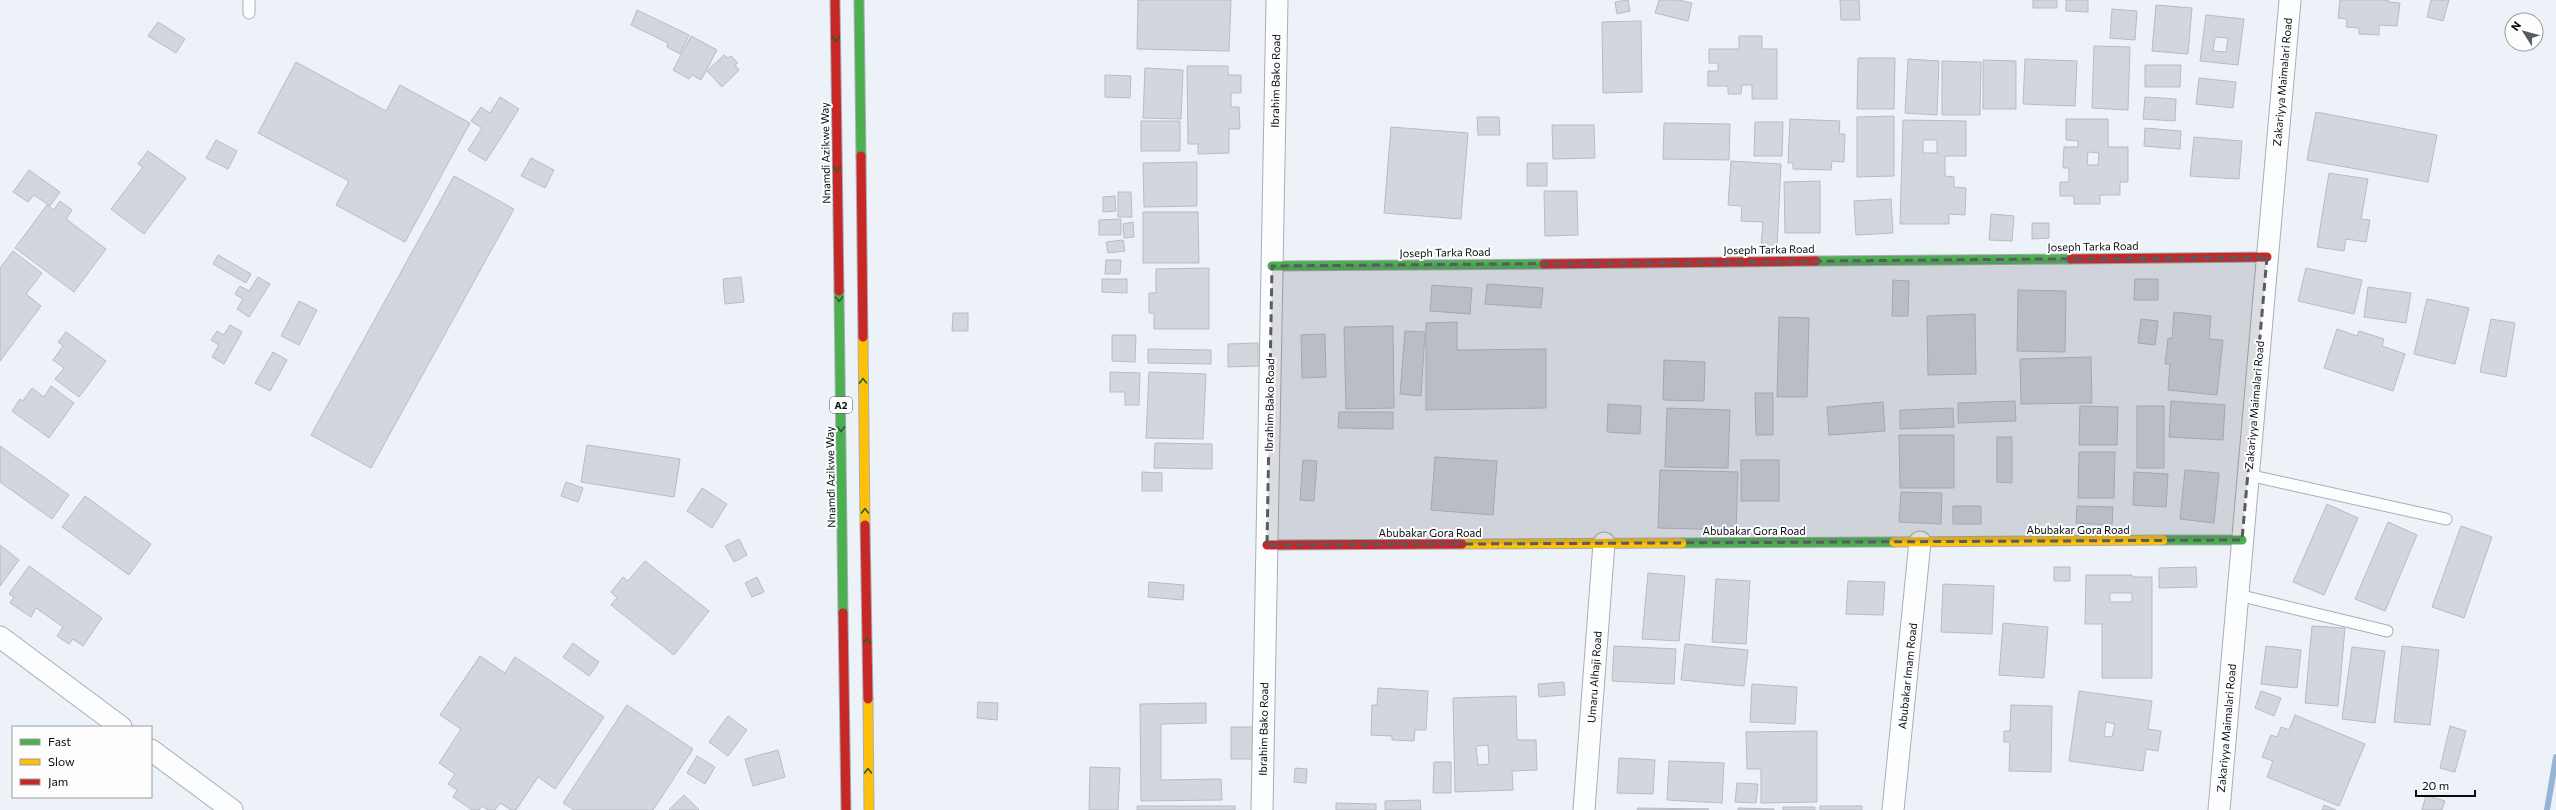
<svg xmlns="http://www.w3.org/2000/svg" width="2556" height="810" font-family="Commissioner,sans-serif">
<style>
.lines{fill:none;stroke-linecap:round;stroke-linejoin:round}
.stream{stroke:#96b4d4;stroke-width:6}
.building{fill:#d2d7dd;stroke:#b6bcc2;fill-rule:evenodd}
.lane-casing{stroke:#a9aeb4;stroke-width:13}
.street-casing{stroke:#a9aeb4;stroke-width:23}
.fast-casing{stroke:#a9aeb4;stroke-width:11}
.slow-casing{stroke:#a9aeb4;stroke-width:11}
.jam-casing{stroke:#a9aeb4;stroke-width:11}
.lane{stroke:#fcfdfe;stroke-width:11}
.street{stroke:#fcfdfe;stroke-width:21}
.fast{stroke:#4caf50;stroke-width:9}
.slow{stroke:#ffc107;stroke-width:9}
.jam{stroke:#c62828;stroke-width:9}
.oneway{stroke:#2a5e31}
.marked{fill:#585c62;fill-opacity:0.2;stroke:#585c62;stroke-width:3;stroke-dasharray:8 5;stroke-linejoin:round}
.labels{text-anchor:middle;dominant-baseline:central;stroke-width:4;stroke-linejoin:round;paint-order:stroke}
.shield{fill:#fdfdfd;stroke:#515458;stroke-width:1}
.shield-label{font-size:10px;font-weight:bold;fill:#070c12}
.street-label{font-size:11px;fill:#070c12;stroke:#fdfdfd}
</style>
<rect width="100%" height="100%" fill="#edf2f8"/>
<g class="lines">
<path class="stream" d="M2547 810 2556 757"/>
</g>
<path class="building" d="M1138 0H1231L1229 51 1137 49Z
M1628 0 1630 11 1617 14 1615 2Z
M1659 0H1678L1692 3 1688 21 1655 13Z
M1840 0H1859L1860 20H1841Z
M2033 0H2057V8H2033Z
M2066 0H2088V12L2066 11Z
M2340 0H2389L2388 2 2400 3 2397 26 2379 25V35L2359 34V28L2346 27 2347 19 2338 18Z
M2431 0H2449L2443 21 2427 17Z
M2156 5 2192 8 2188 54 2152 51Z
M2112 9 2137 11 2135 40 2110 38Z
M637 10 689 35 680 54 667 47 668 43 631 25Z
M2206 15 2244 19 2238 65 2200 61ZM2215 37 2228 38 2226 52 2213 51Z
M1641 21 1642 92 1603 93 1602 22Z
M158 22 185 39 176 53 148 36Z
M691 36 717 50 701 80 692 75 689 79 673 70Z
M1739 36H1762V49H1777V99H1752V85H1742L1741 94H1728V86H1708V71H1718V63H1709V49H1739Z
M2094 46 2130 47 2128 110 2092 108Z
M724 55 728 58 731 56 738 63 735 65 739 70 722 87 707 71Z
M1858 58H1895L1894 109H1857Z
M1908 59 1939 61 1937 115 1905 113Z
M2025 59 2077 61 2075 106 2023 104Z
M1983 60 2016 61V109H1983Z
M1942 61 1981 62 1980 115H1942Z
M296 62 386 111 400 85 470 123 405 242 336 205 349 181 258 133Z
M2145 65H2181L2180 87H2145Z
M1187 66H1228V75H1241V93H1231V107H1239L1240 129H1229V153L1198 154V144H1188Z
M1145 68 1183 70 1181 119 1143 118Z
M1105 75 1131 76 1130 98 1105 97Z
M2199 78 2236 82 2233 108 2196 104Z
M500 97 519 109 486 161 468 150 482 128 471 121 481 107 490 113Z
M2145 97 2176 99 2175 121 2143 119Z
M2316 112 2437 135 2428 182 2307 160Z
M1894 116V176L1857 177V117Z
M1477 117H1499L1500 135H1478Z
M1790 119 1840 121 1839 134H1845L1844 162 1832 161 1831 170 1793 169V163H1788Z
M2066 119H2108V147H2128V182H2120V195H2100V204H2074V196H2060V182H2069V168H2063L2064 147H2078V141L2066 140ZM2088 152 2099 153 2098 165H2087Z
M1903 120 1966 121V156H1945V176L1954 177V187L1966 188 1965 215 1949 214V224H1900ZM1923 140H1937V153H1923Z
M1141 121H1180V151H1141Z
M1755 122H1783L1782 156H1754Z
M1664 123 1730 124 1729 160 1663 159Z
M1552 125H1594L1595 158 1553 159Z
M1391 127 1468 133 1461 219 1384 213Z
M2145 128 2181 131 2180 149 2144 146Z
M2194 137 2242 141 2239 179 2190 176Z
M216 140 237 151 228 169 206 158Z
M148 151 186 178 144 234 111 209 143 167 138 164Z
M531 158 554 170 545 188 521 176Z
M1731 161 1781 164 1777 247 1761 246 1763 222 1741 221 1742 206 1728 205Z
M1197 162V206L1144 207 1143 163Z
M1527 163H1547V186H1527Z
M29 170 60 192 50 206 34 195 28 202 13 192Z
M2329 173 2368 179 2361 219 2370 220 2366 242 2346 239 2344 251 2317 247Z
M454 176 514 209 371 468 311 435Z
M1820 181V233H1785L1784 182Z
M1544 191H1577L1578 235 1545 236Z
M1118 192H1131L1132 217H1118Z
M1115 196 1116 211 1103 212V197Z
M1891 199 1893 233 1856 235 1854 201Z
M60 201 72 210 66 219 106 249 74 292 15 248 47 205 54 210Z
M1143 212H1198L1199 263H1143Z
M1991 214 2014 216 2012 241 1989 240Z
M1121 219V235H1099V220Z
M1133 222 1134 237 1124 238 1123 224Z
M2032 223H2049V238L2032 239Z
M1123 240 1125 251 1108 253 1106 242Z
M13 251 42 273 26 294 41 306 0 361V268Z
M218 255 251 274 246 283 213 264Z
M1106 260H1121L1120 274H1105Z
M1209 268V329H1154V313H1149V293H1156V269Z
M2306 268 2362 280 2354 314 2298 301Z
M258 277 270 284 249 317 237 309 243 299 235 294 240 286 249 291Z
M741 277 744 302 725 304 723 279Z
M1102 279H1127V293L1102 292Z
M2135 279H2158V300H2134Z
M1893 280 1909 281 1908 316H1892Z
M1487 284 1543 288 1541 308 1485 304Z
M1432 285 1472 288 1470 314 1430 311Z
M2368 287 2411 293 2406 323 2364 317Z
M2018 290 2066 291 2065 352 2017 351Z
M2427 299 2469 308 2455 364 2414 354Z
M299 301 317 310 299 345 281 336Z
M2174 312 2211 316 2209 339 2223 340 2217 395 2168 390 2170 364H2165L2168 338 2172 339Z
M953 313H968V331H952Z
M1975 314 1976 374 1928 375 1927 316Z
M1779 317 1809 318 1807 397H1777Z
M2141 319 2158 321 2155 345 2138 343Z
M2491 319 2515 323 2506 377 2480 372Z
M1457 322V350L1546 349V408L1426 410V323Z
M230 325 242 332 224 364 212 357 219 345 211 340 217 331 224 335Z
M1393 326 1394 408 1346 409 1344 327Z
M2337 329 2357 336 2359 331 2384 339 2382 346 2405 354 2393 391 2324 368Z
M1405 331 1425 332 1421 396 1400 394Z
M66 332 106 361 79 397 55 379 64 368 53 360 63 346 58 342Z
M1325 334 1326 377 1302 378 1301 335Z
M1112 335H1136L1135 362 1112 361Z
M1258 343V366L1228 367V344Z
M1148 349 1211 350V364L1148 363Z
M273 352 287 360 270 391 255 383Z
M2091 357 2092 403 2021 404 2020 359Z
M1664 360 1705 362 1704 401 1663 400Z
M1110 372 1140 373 1139 405H1125V392H1110Z
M1149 372 1206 374 1203 439 1146 438Z
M51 386 74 403 49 438 12 411 20 399 23 401 32 388 44 397Z
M1755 393H1773V435H1756Z
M2015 401 2016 421 1958 423V403Z
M2171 401 2225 405 2223 440 2169 437Z
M1883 402 1885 431 1829 435 1827 407Z
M1608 404 1641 406 1640 434 1607 432Z
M2080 406 2118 407 2117 445H2079Z
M2137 406H2164V468H2137Z
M1667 408 1730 410 1728 468 1665 467Z
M1953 408 1954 427 1900 429V410Z
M1339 412H1393V429L1338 428Z
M1899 435H1954V488H1900Z
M1997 437H2012V483L1997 482Z
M1155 443 1212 444V469L1154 468Z
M587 445 680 459 674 497 581 482Z
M0 446 69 495 52 519 0 482Z
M2079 452H2115L2114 498H2078Z
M1435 457 1497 461 1493 515 1431 510Z
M1303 460 1317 461 1314 501 1300 500Z
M1741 460H1779V501H1741Z
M1660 470 1738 472 1736 530 1658 528Z
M2185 470 2219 473 2214 523 2180 519Z
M1142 472 1162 473V491H1142Z
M2134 472 2168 474 2166 507 2133 505Z
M566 482 583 488 578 502 561 496Z
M702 488 727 504 712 528 687 511Z
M1901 492 1942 493 1941 524 1899 522Z
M85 496 151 544 129 575 62 527Z
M2327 504 2358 518 2324 595 2293 582Z
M1953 506H1981V524H1953Z
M2077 506 2113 507 2112 525 2076 523Z
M2388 522 2417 535 2385 611 2355 599Z
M2461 526 2492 537 2464 618 2432 607Z
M739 539 747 555 734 562 725 546Z
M0 545 19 560 0 586Z
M645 561 709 611 674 655 611 605 617 598 611 592 623 577 628 581Z
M29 566 102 618 83 646 73 639 69 644 57 636 63 627 36 608 31 617 10 603 14 597 9 594Z
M2054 567H2070V581H2054Z
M2196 567 2197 587 2159 588V568Z
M1648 573 1685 576 1679 641 1642 639Z
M2086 575H2132V577H2152V678H2102V624H2085ZM2110 593H2132V602H2110Z
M757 577 764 592 752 597 745 583Z
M1716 579 1750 581 1746 644 1712 642Z
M1848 581 1885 582 1883 615 1846 614Z
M1149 582 1184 585 1183 600 1148 597Z
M1943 584 1994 586 1992 634 1941 632Z
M2003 623 2048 627 2044 678 1999 675Z
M2312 626 2345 628 2338 706 2305 703Z
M573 643 599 662 589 676 563 657Z
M1685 644 1748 650 1744 686 1681 680Z
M1614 646 1676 649 1674 684 1612 681Z
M2266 646 2301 650 2297 688 2261 684Z
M2402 646 2439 650 2430 725 2394 722Z
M2352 647 2385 651 2375 723 2342 719Z
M480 656 505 673 515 657 604 717 555 789 538 777 516 810H511L500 803 495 810H488L482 806 479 810H472L453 797 457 790 448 784 455 774 439 763 461 729 440 715Z
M1564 682 1565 695 1539 697 1538 684Z
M1752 684 1797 687 1795 724 1750 722Z
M1378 688 1428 691 1426 730H1415L1414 741 1392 740V736L1371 735 1372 705H1377Z
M2079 691 2152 701 2148 729 2161 731 2158 751 2146 749 2143 771 2069 761ZM2106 722 2115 724 2112 737 2104 736Z
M2261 691 2281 698 2274 716 2255 708Z
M1516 696 1517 740H1536L1537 770 1512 771 1513 790 1455 792 1453 698ZM1488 745 1489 764 1478 765 1476 746Z
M978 702 998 703 997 720 977 718Z
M1206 703V723L1161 724V780L1221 779 1222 800 1141 801 1140 704Z
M627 705 693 749 653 810H574L563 803Z
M2011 705 2052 706 2051 772 2009 771 2010 742H2004V731H2010Z
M2295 715 2365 744 2339 806 2267 777 2273 761 2262 757 2271 735 2277 737 2281 727 2289 730Z
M728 716 747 730 728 756 709 742Z
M2450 726 2466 731 2455 772 2440 768Z
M1231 727H1253V759H1231Z
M1817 731V802L1761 803V769H1747L1746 732Z
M778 750 785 777 753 786 745 759Z
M697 756 715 767 705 784 687 773Z
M1619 758 1655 760 1653 794 1617 793Z
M1669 761 1724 763 1722 803 1667 800Z
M1434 762H1451V793H1433Z
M1090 767 1120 768 1118 810H1089Z
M1295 768 1307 769 1306 783 1294 782Z
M1737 783 1758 784 1756 803 1735 802Z
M684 795 699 810H669Z
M2426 795 2445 801 2442 810H2422Z
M1420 800 1421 810H1385V801Z
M1336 803 1376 804V810H1336Z
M2324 805 2336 810H2322Z
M1137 806H1235V810H1137Z
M1820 806H1862V810H1820Z
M1783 807H1815V810H1783Z
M1638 808 1709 809 1637 810Z
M1738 808 1774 809V810H1738Z"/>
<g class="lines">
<defs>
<path id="lane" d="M249 13V0
M2248 475 2446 519
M2238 595 2387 631"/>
<path id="street" d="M0 637 121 727
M151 750 232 810
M1262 810 1277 0
M1584 810 1604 543
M1893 810 1920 542
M2219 810 2290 0"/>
<path id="fast" d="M859 0 861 156
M1816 261 2071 259
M1272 266 1544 264
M839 291 843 613
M2163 540H2242
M1682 543 1894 542"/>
<path id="slow" d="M863 337 865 525
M1894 542 2163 540
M1462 544 1682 543
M868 699 869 810"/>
<path id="jam" d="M835 0 839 291
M861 156 863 337
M2071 259 2267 257
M1544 264 1816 261
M865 525 868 699
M1267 545 1462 544
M843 613 846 810"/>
</defs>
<use href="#lane" class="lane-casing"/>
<use href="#street" class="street-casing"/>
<use href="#fast" class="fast-casing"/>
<use href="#slow" class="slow-casing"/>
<use href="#jam" class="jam-casing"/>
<use href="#lane" class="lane"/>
<use href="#street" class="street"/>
<use href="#fast" class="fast"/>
<use href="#slow" class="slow"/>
<use href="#jam" class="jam"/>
</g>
<defs><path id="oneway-chevron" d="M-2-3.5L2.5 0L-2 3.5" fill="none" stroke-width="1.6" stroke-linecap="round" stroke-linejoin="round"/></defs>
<g class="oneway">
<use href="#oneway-chevron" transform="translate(836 39) rotate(89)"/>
<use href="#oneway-chevron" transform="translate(837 169) rotate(89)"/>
<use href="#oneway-chevron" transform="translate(839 299) rotate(89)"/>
<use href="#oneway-chevron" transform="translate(863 381) rotate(-91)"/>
<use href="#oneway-chevron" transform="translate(841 429) rotate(89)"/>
<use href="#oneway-chevron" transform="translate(865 511) rotate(-91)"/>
<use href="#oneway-chevron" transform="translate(867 641) rotate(-91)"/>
<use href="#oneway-chevron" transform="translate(868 771) rotate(-91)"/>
</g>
<path class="marked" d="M2267 257 2242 540 1267 545 1272 266Z"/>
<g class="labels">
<rect class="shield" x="830" y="397" width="22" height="16" rx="3"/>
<g class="shield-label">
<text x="841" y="405">A2</text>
</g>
<g class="street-label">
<text transform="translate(1275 81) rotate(-89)">Ibrahim Bako Road</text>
<text transform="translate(2282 82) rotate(-85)">Zakariyya Maimalari Road</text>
<text transform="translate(825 153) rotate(-91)">Nnamdi Azikwe Way</text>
<text transform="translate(2093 246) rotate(-1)">Joseph Tarka Road</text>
<text transform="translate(1769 249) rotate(-1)">Joseph Tarka Road</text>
<text transform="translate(1445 252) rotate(-1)">Joseph Tarka Road</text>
<text transform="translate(1269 405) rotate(-89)">Ibrahim Bako Road</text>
<text transform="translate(2254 405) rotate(-85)">Zakariyya Maimalari Road</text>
<text transform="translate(830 477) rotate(-91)">Nnamdi Azikwe Way</text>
<text x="2078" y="529">Abubakar Gora Road</text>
<text x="1754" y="530">Abubakar Gora Road</text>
<text x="1430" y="532">Abubakar Gora Road</text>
<text transform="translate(1907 676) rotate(-84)">Abubakar Imam Road</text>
<text transform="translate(1594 677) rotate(-86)">Umaru Alhaji Road</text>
<text transform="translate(2226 728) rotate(-85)">Zakariyya Maimalari Road</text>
<text transform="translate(1263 729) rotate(-89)">Ibrahim Bako Road</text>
</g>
</g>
<rect x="12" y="726" width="140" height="72" fill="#fdfdfd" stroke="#9b9d9f"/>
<rect x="20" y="739" width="20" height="6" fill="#4caf50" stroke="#9b9d9f"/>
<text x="48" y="746" font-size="12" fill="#070c12">Fast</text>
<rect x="20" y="759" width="20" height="6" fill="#ffc107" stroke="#9b9d9f"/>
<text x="48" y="766" font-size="12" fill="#070c12">Slow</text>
<rect x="20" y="779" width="20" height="6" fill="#c62828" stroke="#9b9d9f"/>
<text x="48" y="786" font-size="12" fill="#070c12">Jam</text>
<g transform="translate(2524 32) rotate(306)"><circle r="19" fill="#fdfdfd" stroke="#9b9d9f"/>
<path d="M0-3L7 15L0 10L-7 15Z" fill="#585c62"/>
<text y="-6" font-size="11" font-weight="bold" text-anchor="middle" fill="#070c12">N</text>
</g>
<path d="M2416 790v6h59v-6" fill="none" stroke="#070c12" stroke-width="2"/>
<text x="2422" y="790" font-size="12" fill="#070c12" stroke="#fdfdfd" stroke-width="3" paint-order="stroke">20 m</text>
</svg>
